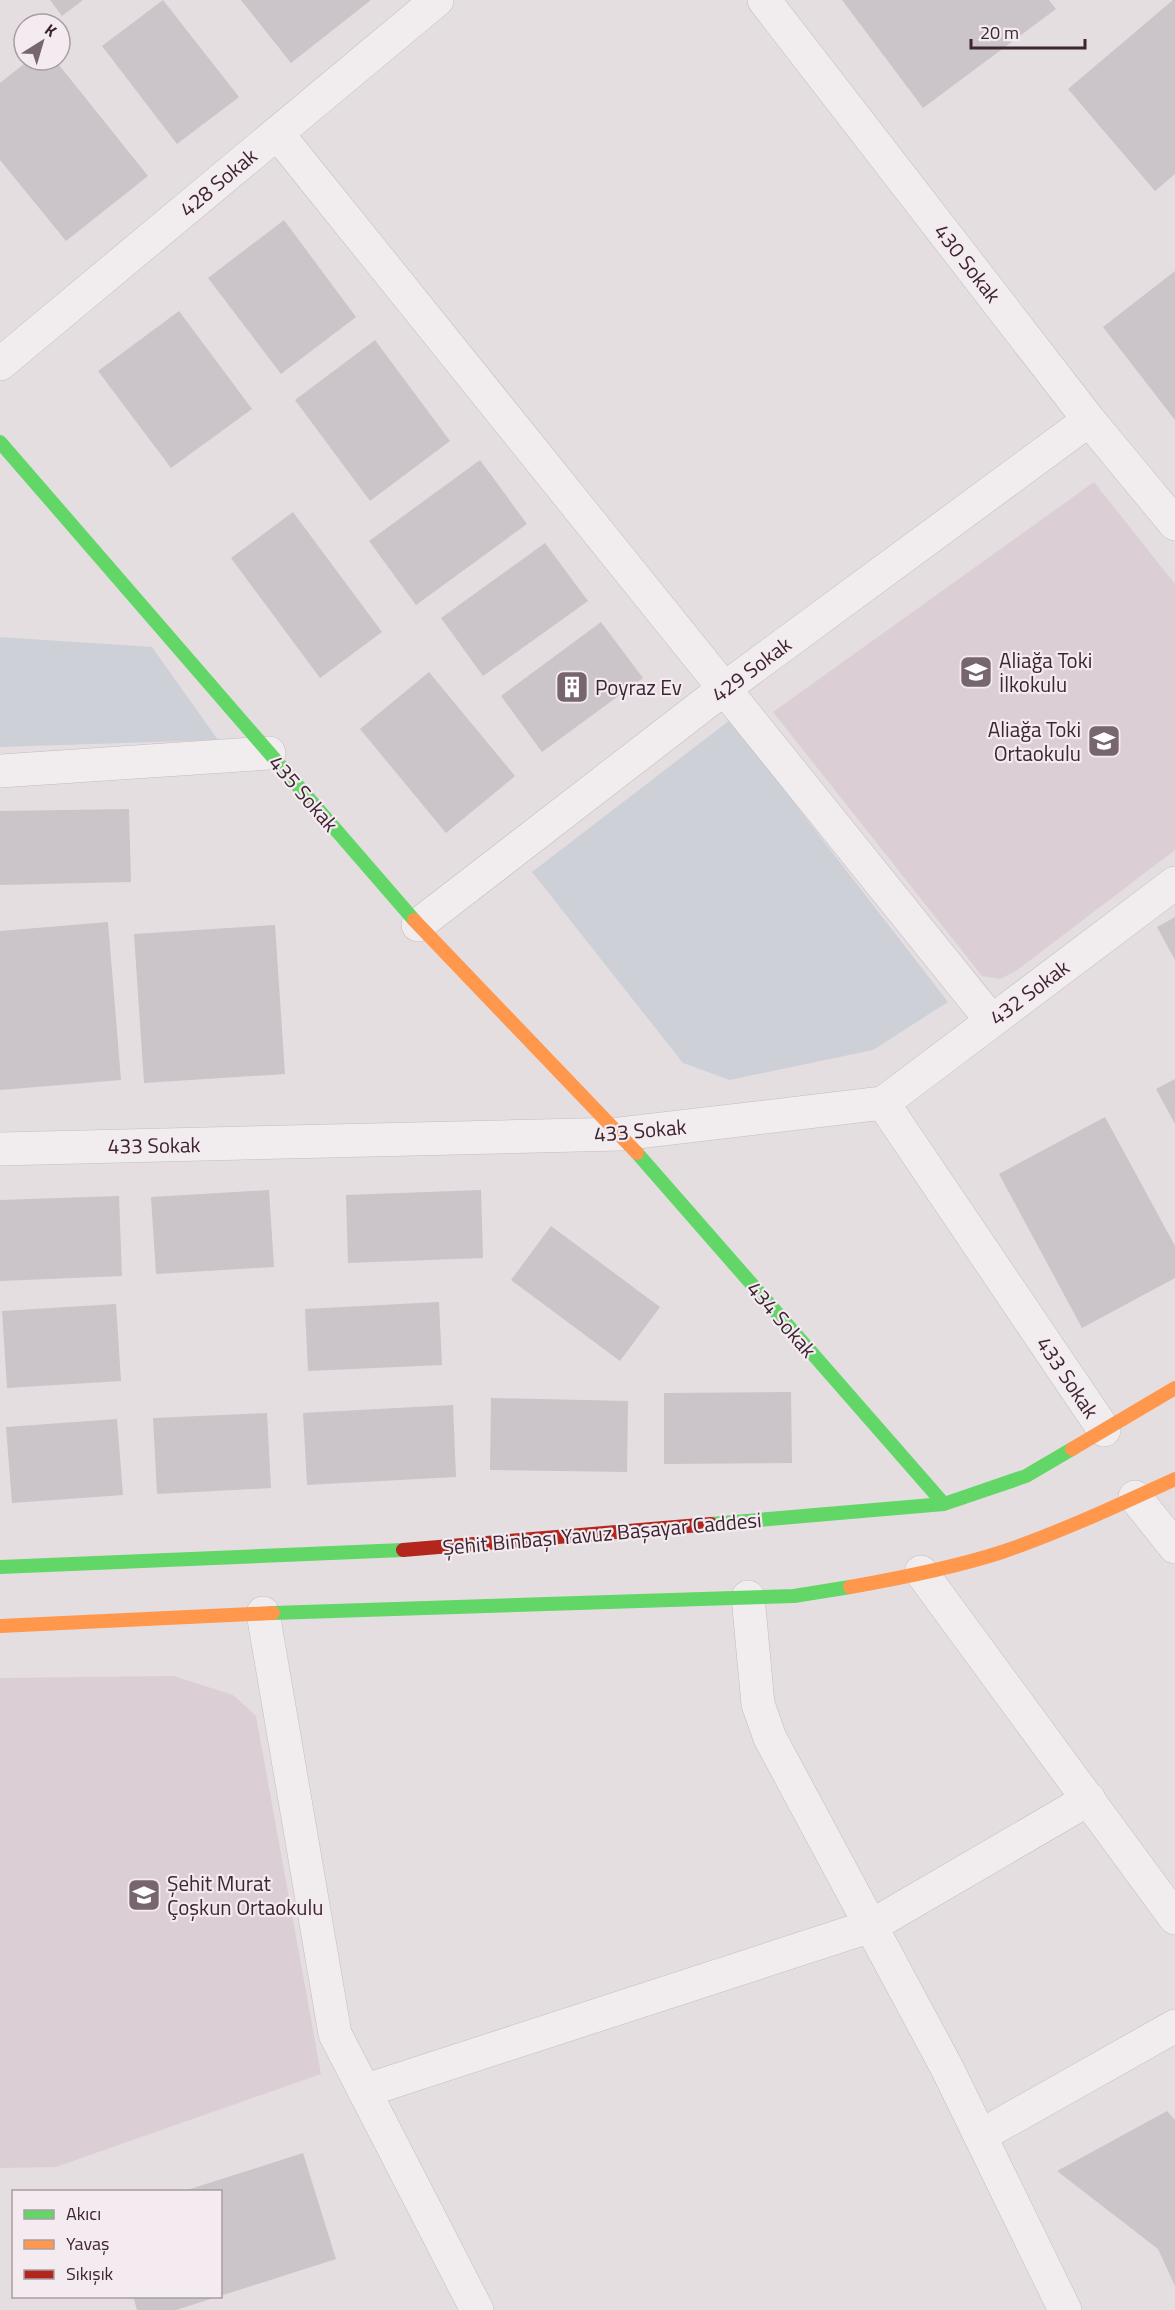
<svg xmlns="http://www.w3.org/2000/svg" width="1175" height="2310" font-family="'Titillium Web',sans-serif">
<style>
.built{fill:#dbcfd5}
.green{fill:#ced0d8}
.building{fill:#cbc4c8}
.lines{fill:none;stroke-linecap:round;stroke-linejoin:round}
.street-casing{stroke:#c2bcbf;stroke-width:34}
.street{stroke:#f1edef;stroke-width:33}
.fast{stroke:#63d668;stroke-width:14}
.slow{stroke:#ff974d;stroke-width:14}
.jam{stroke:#b3261e;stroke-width:14}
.labels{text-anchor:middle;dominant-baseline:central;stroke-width:4.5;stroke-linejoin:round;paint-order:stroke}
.street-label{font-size:21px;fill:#3d2531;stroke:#f4ebf0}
.poi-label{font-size:21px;fill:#3d2531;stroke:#f4ebf0;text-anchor:start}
</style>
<rect width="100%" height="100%" fill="#e4dee1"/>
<path class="built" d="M1094 482 1175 584V850L1016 971 1000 979 982 976 773 712Z
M174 1676 233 1695 256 1716 321 2074 56 2167 0 2168V1678Z"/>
<path class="green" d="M0 637 152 647 218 740 0 747Z
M730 720 948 1002 873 1050 730 1080 683 1063 532 872Z"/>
<path class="building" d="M50 0H83L62 16Z
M163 0 239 97 177 144 102 46Z
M241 0H371L291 63Z
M842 0H1049L1056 9 923 108Z
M1173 0H1175V174L1155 191 1068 89Z
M29 60H55L148 176 66 241 0 160V83Z
M284 220 356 317 281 374 208 278Z
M1175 271V420L1103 327Z
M179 311 252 409 171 468 98 371Z
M375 340 450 441 370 501 295 400Z
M480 460 527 524 416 605 369 541Z
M293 512 382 632 320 678 231 558Z
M545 543 588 601 483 676 441 618Z
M601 622 643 678 542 752 501 696Z
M429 672 515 776 446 833 360 729Z
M129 809 131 882 0 885V811Z
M1175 917V960L1157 927Z
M108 922 121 1080 0 1090V931Z
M275 925 285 1074 144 1083 134 934Z
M1175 1079V1124L1156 1089Z
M1105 1117 1175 1246V1278L1082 1328 999 1174Z
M269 1190 274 1267 156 1274 151 1197Z
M481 1190 483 1258 348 1263 346 1195Z
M119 1196 122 1276 0 1281V1200Z
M551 1226 660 1307 620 1361 511 1280Z
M439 1302 442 1365 308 1371 305 1309Z
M116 1304 121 1381 7 1388 2 1311Z
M791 1392 792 1463 664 1464V1393Z
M491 1398 628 1401 627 1472 490 1470Z
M453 1405 456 1477 307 1485 303 1413Z
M267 1413 271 1488 157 1494 153 1418Z
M117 1419 123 1495 12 1503 6 1427Z
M1167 2111 1175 2120V2286L1158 2249 1057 2171Z
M303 2153 336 2259 220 2296V2192L184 2191Z
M133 2296H217V2297L176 2310H137Z"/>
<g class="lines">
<defs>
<path id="street" d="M764 0 1089 420 1175 524
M277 133 991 1020
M0 364 437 0
M0 771 269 753
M418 925 725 688 1089 420
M883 1103 1175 883
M0 1149 620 1134 883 1103 1104 1430
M1135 1497 1175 1547
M921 1572 1175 1918
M748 1597 758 1704 770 1738 947 2068 1065 2310
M263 1613 335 2034 477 2310
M364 2091 871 1926 1089 1799
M980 2136 1175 2026"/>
</defs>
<use href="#street" class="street-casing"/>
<use href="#street" class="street"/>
<path class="fast" d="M0 442 414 920
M637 1153 944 1504
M711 1524 944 1504 1026 1476 1072 1449
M0 1567 403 1550
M273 1613 794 1596 850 1587"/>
<path class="slow" d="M414 920 637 1153
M1072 1449 1175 1388
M850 1587C901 1578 953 1568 1002 1552 1061 1532 1118 1505 1175 1479
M0 1626 273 1613"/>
<path class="jam" d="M403 1550 711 1524"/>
</g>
<defs>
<symbol id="school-square" viewBox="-11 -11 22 22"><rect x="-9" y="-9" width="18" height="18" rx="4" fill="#77666f" stroke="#f4ebf0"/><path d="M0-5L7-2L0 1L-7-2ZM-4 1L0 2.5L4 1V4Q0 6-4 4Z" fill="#fff"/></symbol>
<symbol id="building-square" viewBox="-11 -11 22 22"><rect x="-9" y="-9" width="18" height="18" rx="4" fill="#77666f" stroke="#f4ebf0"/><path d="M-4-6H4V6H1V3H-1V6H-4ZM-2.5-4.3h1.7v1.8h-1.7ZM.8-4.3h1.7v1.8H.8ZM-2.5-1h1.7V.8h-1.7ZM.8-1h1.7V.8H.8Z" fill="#fff"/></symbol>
</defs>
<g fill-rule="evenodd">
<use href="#school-square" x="957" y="653" width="38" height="38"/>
<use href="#building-square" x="553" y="668" width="38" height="38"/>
<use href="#school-square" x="1085" y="722" width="38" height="38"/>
<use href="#school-square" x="125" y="1876" width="38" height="38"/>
</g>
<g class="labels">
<g class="street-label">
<text transform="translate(218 182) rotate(-40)">428 Sokak</text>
<text transform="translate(968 263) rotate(52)">430 Sokak</text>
<text transform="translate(751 669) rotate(-37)">429 Sokak</text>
<text transform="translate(304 793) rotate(49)">435 Sokak</text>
<text transform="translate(1029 992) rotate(-37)">432 Sokak</text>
<text transform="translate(640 1130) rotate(-5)">433 Sokak</text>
<text transform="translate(154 1145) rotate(-1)">433 Sokak</text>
<text transform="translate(782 1319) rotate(49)">434 Sokak</text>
<text transform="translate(1068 1377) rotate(56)">433 Sokak</text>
<text transform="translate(602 1533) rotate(-5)">Şehit Binbaşı Yavuz Başayar Caddesi</text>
</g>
<g class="poi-label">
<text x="999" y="660">Aliağa Toki<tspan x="999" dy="24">İlkokulu</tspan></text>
<text x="595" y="687">Poyraz Ev</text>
<text x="1081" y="729" text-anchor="end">Aliağa Toki<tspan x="1081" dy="24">Ortaokulu</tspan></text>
<text x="167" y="1883">Şehit Murat<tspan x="167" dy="24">Çoşkun Ortaokulu</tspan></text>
</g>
</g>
<rect x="12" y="2190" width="210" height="108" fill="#f4ebf0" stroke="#ab9ca4" stroke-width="1.5"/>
<rect x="24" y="2210" width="30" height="9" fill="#63d668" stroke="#ab9ca4" stroke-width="1.5"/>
<text x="66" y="2220" font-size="18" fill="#3d2531">Akıcı</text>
<rect x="24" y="2240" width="30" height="9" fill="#ff974d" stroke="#ab9ca4" stroke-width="1.5"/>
<text x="66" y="2250" font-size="18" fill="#3d2531">Yavaş</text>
<rect x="24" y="2270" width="30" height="9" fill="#b3261e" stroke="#ab9ca4" stroke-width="1.5"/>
<text x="66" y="2280" font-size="18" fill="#3d2531">Sıkışık</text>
<g transform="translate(42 42) rotate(37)"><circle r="28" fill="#f4ebf0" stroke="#ab9ca4" stroke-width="1.5"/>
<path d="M0-4.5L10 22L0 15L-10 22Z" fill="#77666f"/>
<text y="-9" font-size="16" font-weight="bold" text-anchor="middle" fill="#3d2531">K</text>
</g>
<path d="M971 39v9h114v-9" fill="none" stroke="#3d2531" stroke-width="3"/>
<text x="980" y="39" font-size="18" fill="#3d2531" stroke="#f4ebf0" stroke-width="4.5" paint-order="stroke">20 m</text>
</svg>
